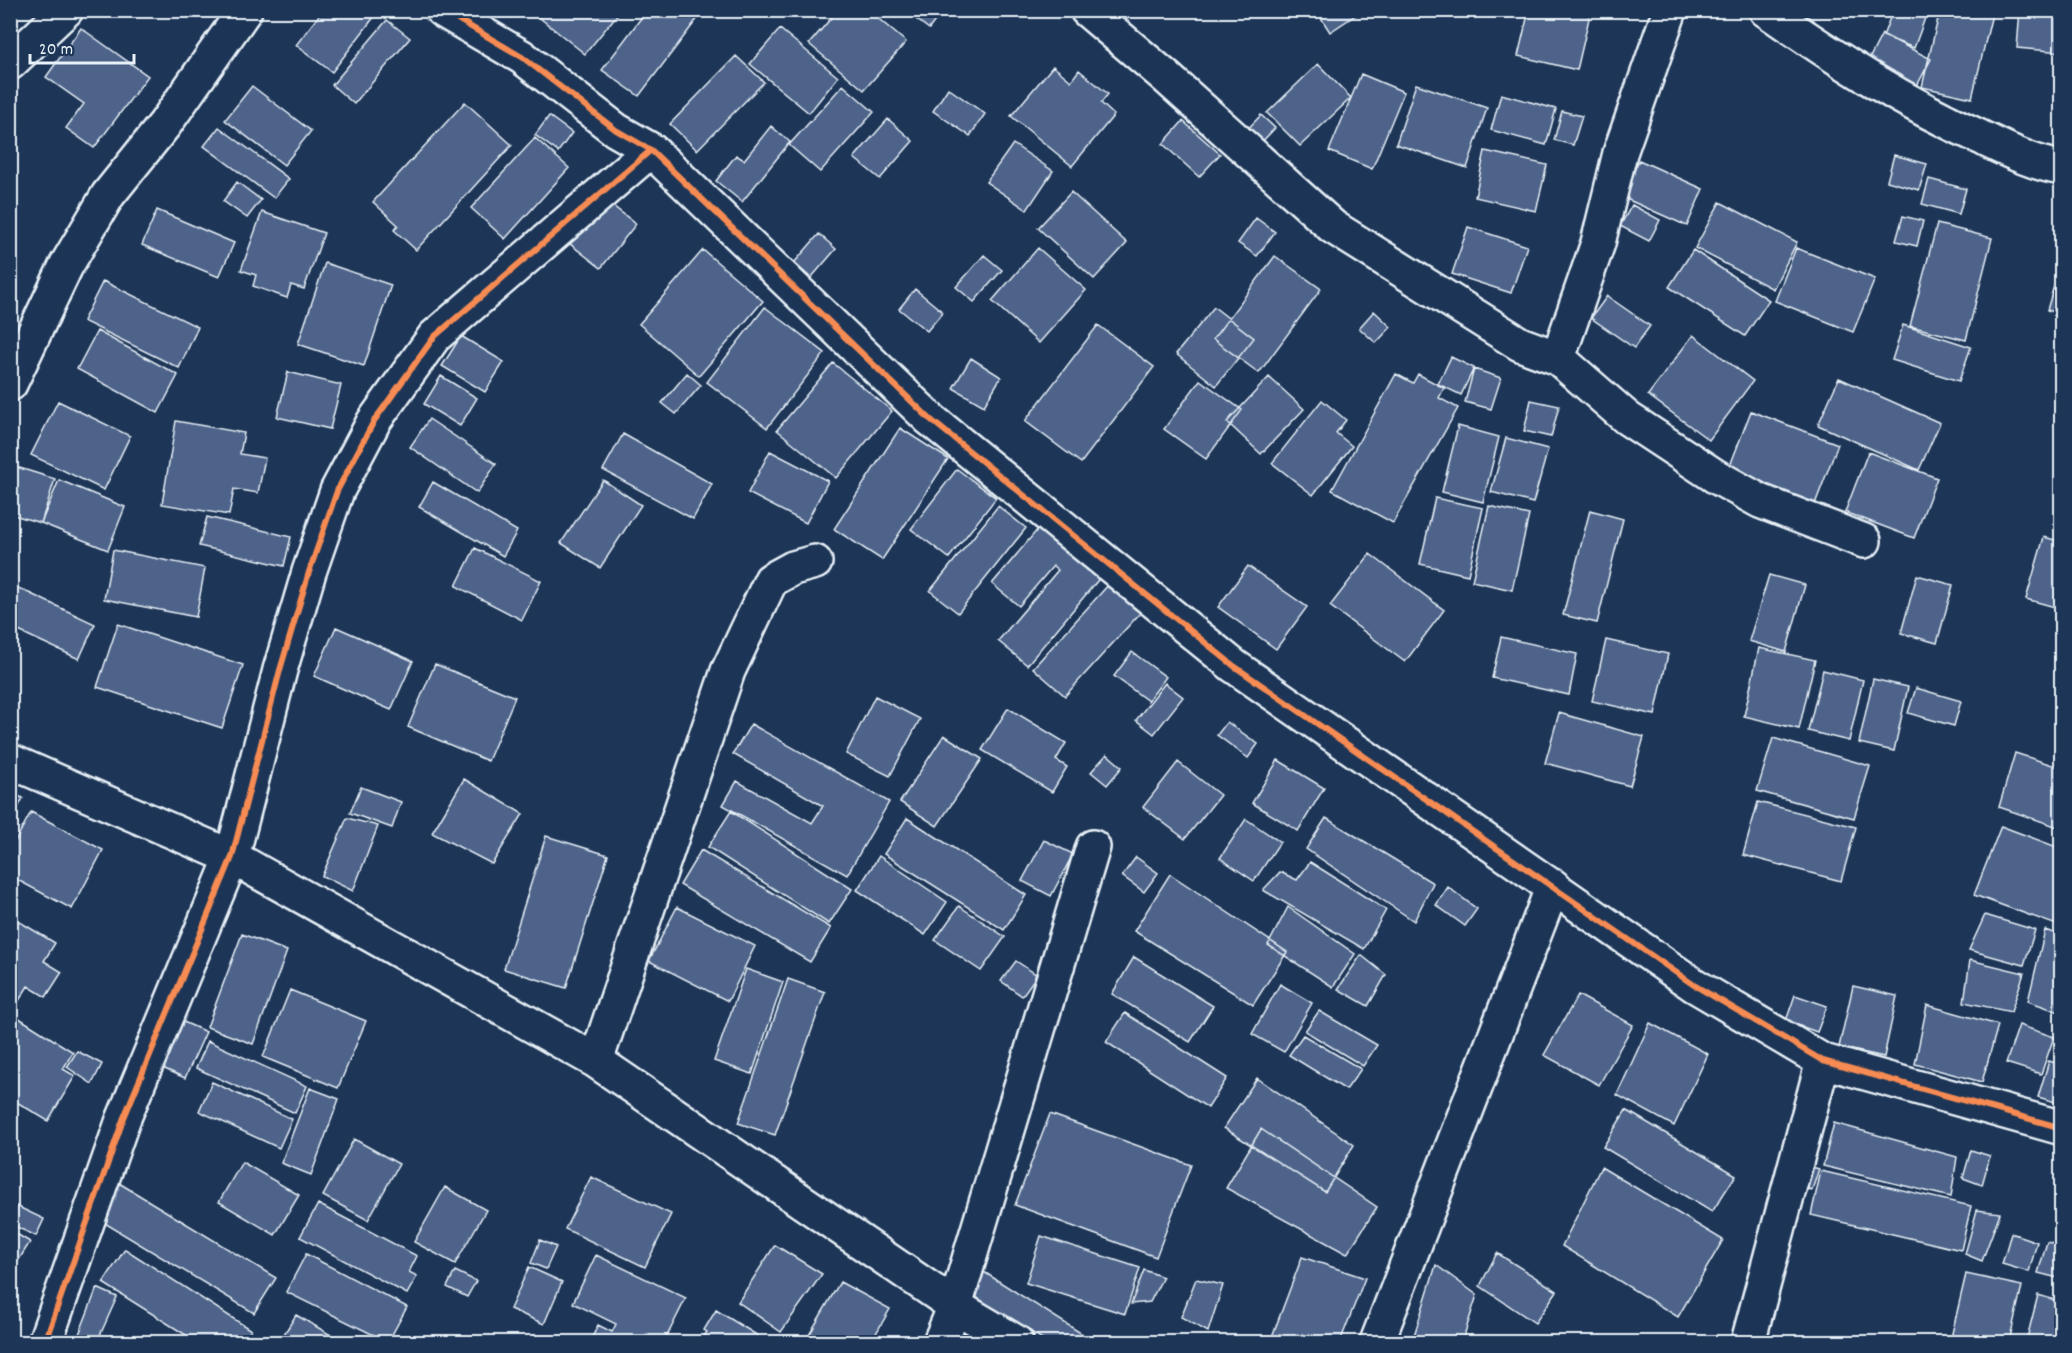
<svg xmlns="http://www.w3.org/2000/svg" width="2072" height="1353" font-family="Dekko,sans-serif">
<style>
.building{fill:#4d648a;stroke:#e8f1f8;stroke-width:1.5}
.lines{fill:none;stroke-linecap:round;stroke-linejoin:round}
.minor-casing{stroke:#e8f1f8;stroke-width:38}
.minor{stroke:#1d3557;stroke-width:33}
.cycleway-casing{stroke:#1d3557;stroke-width:10}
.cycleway{stroke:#f68b52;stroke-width:6}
</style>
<rect width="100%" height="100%" fill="#1d3557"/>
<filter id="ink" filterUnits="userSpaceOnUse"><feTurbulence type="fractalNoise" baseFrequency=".0167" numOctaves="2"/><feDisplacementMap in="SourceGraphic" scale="12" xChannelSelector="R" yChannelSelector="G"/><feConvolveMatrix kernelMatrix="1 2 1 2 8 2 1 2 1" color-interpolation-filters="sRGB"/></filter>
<g filter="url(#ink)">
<path class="building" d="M323 10H366L374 17 332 72 296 45Z
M540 10H621L585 54 536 15Z
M647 10H704L639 96 602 70Z
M838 10H868L906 42 864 90 809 44Z
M904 10H943L929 29Z
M1316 10H1363L1330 32Z
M1529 10H1591L1577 70 1518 56Z
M1893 10H1928L1914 48 1883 36Z
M1940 10H1993L1972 98 1922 87Z
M2020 10H2062V52L2017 48Z
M387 20 410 38 354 104 332 85Z
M81 28 148 76 94 148 66 128 84 104 46 77Z
M780 29 838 77 809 113 750 64Z
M1882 34 1931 59 1911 97 1863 71Z
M736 56 764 82 697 150 670 124Z
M1318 64 1351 98 1300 146 1267 113Z
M1053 66 1071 81 1079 70 1108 94 1101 103 1114 115 1072 166 1011 116Z
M1361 74 1404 92 1372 169 1329 151Z
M1416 84 1487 108 1467 168 1396 144Z
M843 85 874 112 820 172 789 145Z
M252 86 311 131 284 165 225 120Z
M948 88 985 114 970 136 933 111Z
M1501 94 1556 109 1546 145 1491 130Z
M465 102 512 145 416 250 394 230 398 225 373 202Z
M1562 111 1582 116 1573 145 1554 140Z
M1261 115 1275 128 1256 148 1242 135Z
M549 116 572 133 558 152 535 135Z
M888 119 913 141 880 179 854 158Z
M1183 121 1220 154 1199 177 1163 144Z
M771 126 790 142 742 202 716 181 736 155 744 160Z
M219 127 289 179 274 198 204 146Z
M535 138 569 168 505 239 471 208Z
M1013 144 1053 171 1027 210 986 182Z
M1485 151 1547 165 1536 211 1475 197Z
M1894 155 1927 164 1919 190 1887 181Z
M1639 160 1703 189 1687 226 1622 197Z
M1929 179 1966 189 1959 214 1922 204Z
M237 182 261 200 247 218 223 201Z
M1071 192 1127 243 1094 279 1038 228Z
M600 196 636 224 601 268 565 240Z
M1720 202 1797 242 1773 289 1695 248Z
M1632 205 1660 220 1649 241 1620 226Z
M157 210 234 243 219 277 142 245Z
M262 212 324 233 304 289 291 285 287 298 253 286 256 275 241 270Z
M1903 216 1923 221 1917 246 1896 241Z
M1256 218 1275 232 1257 256 1238 243Z
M1937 224 1992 238 1966 340 1910 326Z
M1468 227 1527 246 1511 293 1452 274Z
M819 234 836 249 811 278 794 263Z
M1038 248 1086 290 1039 343 992 301Z
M1796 248 1875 279 1853 332 1775 301Z
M703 250 763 301 699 376 639 324Z
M1693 250 1769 300 1745 336 1669 287Z
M984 255 1002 270 974 302 956 287Z
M1275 256 1321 289 1259 373 1213 339Z
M2062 258V314L2047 310Z
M325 263 391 285 364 366 298 344Z
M103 281 198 327 179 368 83 321Z
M915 289 943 312 927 331 899 309Z
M1607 296 1650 326 1634 348 1591 318Z
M765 307 825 353 767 428 707 382Z
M1214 307 1254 338 1216 386 1176 354Z
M1374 311 1391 327 1376 343 1359 328Z
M1098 325 1154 367 1081 463 1025 421Z
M1903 325 1971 347 1959 381 1892 360Z
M97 331 178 375 158 413 77 369Z
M1693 335 1753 381 1709 440 1648 395Z
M461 336 504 362 485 392 442 366Z
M1451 357 1474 368 1461 395 1438 384Z
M971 358 1001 377 984 406 953 388Z
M833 363 892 411 836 478 777 430Z
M1474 369 1501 378 1491 409 1465 402Z
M288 372 341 385 330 429 277 417Z
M687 373 701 385 676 414 662 403Z
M1396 374 1413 383 1418 374 1444 388 1439 398 1458 408 1393 523 1332 490Z
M441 376 477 398 460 426 424 404Z
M1269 377 1304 409 1261 454 1227 422Z
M1839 378 1940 423 1919 470 1818 425Z
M1200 380 1242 410 1206 459 1164 429Z
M1322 400 1346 420 1336 433 1352 446 1313 495 1272 463Z
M1531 400 1559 406 1551 437 1524 431Z
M58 401 130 436 104 490 31 455Z
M1751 411 1838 444 1815 504 1728 471Z
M429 419 496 464 477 493 410 447Z
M176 421 244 433 240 454 265 458 258 493 234 489 229 515 162 504Z
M1458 426 1499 437 1483 502 1442 492Z
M900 428 948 459 882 560 834 529Z
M623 434 712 484 693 519 603 470Z
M1506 438 1548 449 1533 503 1491 492Z
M770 451 828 481 806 523 748 493Z
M1868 452 1937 478 1914 538 1845 512Z
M10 465 55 479 41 523 10 514Z
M957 469 996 498 949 558 911 529Z
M59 480 125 507 108 550 41 523Z
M603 480 641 505 600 568 561 543Z
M433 482 517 531 503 556 419 507Z
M1435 498 1483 508 1468 575 1420 564Z
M998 506 1026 528 958 613 930 591Z
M1489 506 1529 515 1512 590 1472 581Z
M1590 510 1623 519 1597 623 1563 615Z
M207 517 291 537 284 566 199 546Z
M1043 523 1103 574 1027 665 998 641 1058 570 1053 566 1019 606 992 584Z
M2044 537 2062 542V609L2026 599Z
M475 548 541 581 522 620 456 586Z
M113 550 205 568 196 617 104 599Z
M1370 554 1444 610 1405 662 1330 606Z
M1248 566 1307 607 1276 649 1218 607Z
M1769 575 1805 585 1786 652 1749 641Z
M1917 575 1953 585 1937 643 1901 633Z
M1110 583 1142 611 1065 696 1033 668Z
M14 586 95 624 79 659 10 627V595Z
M118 624 243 665 222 728 97 687Z
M336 627 413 661 391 710 314 676Z
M1501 637 1577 654 1569 695 1492 678Z
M1606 640 1668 654 1655 715 1592 701Z
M1759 648 1815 660 1799 729 1744 716Z
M1132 652 1166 677 1148 701 1114 676Z
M435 664 515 697 488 761 408 727Z
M1823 670 1863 680 1849 741 1808 731Z
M1873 679 1908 687 1894 751 1859 743Z
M1165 683 1183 697 1154 734 1136 720Z
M1916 688 1961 701 1954 726 1908 713Z
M875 696 920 719 890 776 846 754Z
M1008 708 1066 743 1056 760 1067 767 1052 792 982 750Z
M1559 713 1644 737 1630 786 1545 763Z
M1227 722 1258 744 1248 758 1217 735Z
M751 724 889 802 847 875 723 805 737 781 812 823 823 806 733 754Z
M944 735 982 759 937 826 900 802Z
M1773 738 1870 766 1854 818 1757 791Z
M2015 753 2062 768 2061 828 1999 807Z
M1107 754 1122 767 1107 785 1091 772Z
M1278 760 1324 788 1298 831 1252 803Z
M1178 762 1220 795 1185 839 1143 807Z
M464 779 523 814 492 864 432 833Z
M361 787 401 802 392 828 350 813Z
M10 793 23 798 10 824Z
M1758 802 1856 827 1841 881 1743 855Z
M731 811 852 889 829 924 708 847Z
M31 812 103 850 72 909 10 876V851Z
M347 818 378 826 353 891 322 876Z
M907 818 1026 895 1004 930 884 854Z
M1326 818 1433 883 1414 921 1306 849Z
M1246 819 1280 842 1254 881 1220 858Z
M2001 826 2062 849V927L1974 895Z
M546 836 608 855 566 988 504 969Z
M1044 840 1073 854 1051 896 1022 881Z
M701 850 831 928 810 962 680 885Z
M879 856 947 902 925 935 857 890Z
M1136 857 1158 873 1144 892 1122 876Z
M1310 862 1386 910 1364 949 1263 890 1280 872 1297 880Z
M1170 874 1287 952 1253 1005 1134 931Z
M1448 887 1477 909 1465 926 1436 905Z
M959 906 1005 937 981 971 935 940Z
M677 907 755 946 728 1001 649 961Z
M1288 907 1355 954 1333 987 1268 945Z
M1985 915 2035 930 2024 965 1969 950Z
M10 916 55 943 44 961 62 972 46 997 28 986 15 1007 10 1004Z
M2045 930 2062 936V975L2058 982 2062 983V1013L2028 1001Z
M242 934 287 951 253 1044 207 1027Z
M1361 955 1386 975 1368 1006 1338 989Z
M1134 957 1213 1006 1190 1042 1112 994Z
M1970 960 2024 973 2011 1012 1964 1002Z
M1016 961 1037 975 1022 996 1001 981Z
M746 969 783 982 752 1074 714 1061Z
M788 979 825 992 775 1135 738 1123Z
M1280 984 1312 1003 1284 1052 1252 1034Z
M1853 986 1897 996 1884 1057 1839 1047Z
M290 990 366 1021 338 1088 263 1057Z
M1578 995 1633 1025 1599 1085 1544 1055Z
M1795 995 1827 1006 1817 1032 1786 1021Z
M1927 1005 1998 1025 1982 1082 1915 1064Z
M1319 1011 1377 1045 1363 1066 1305 1031Z
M1125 1013 1227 1078 1208 1108 1106 1042Z
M19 1018 73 1052 63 1069 75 1076 48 1121 10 1098V1032Z
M179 1020 206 1032 185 1078 158 1066Z
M1650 1023 1708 1054 1674 1126 1617 1095Z
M2019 1025 2054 1037 2041 1074 2006 1063Z
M1303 1035 1361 1069 1346 1090 1289 1055Z
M208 1041 307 1086 295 1113 196 1068Z
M77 1051 102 1064 92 1084 67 1067Z
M2049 1061 2062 1065V1104L2038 1097Z
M1257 1078 1354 1145 1325 1192 1224 1128Z
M212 1082 292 1119 279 1148 199 1111Z
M310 1088 339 1099 311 1175 281 1163Z
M1626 1110 1736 1175 1712 1212 1603 1147Z
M1050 1114 1191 1165 1156 1257 1015 1205Z
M1834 1123 1957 1157 1951 1197 1823 1166Z
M1261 1129 1377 1207 1347 1254 1226 1188Z
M354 1139 399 1164 368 1220 323 1196Z
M1971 1150 1990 1156 1982 1185 1963 1178Z
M242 1162 299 1195 275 1235 219 1202Z
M1798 1163 1819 1169 1812 1190 1792 1184Z
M1601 1167 1723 1240 1678 1317 1562 1246Z
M1821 1171 1971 1206 1961 1250 1811 1215Z
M591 1177 671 1214 645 1267 565 1229Z
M119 1183 276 1278 254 1313 98 1219Z
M445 1187 486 1210 455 1264 414 1242Z
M318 1204 417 1256 409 1272 417 1276 407 1294 300 1237Z
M14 1205 44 1219 36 1236 10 1224Z
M1977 1210 2000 1213 1982 1261 1965 1254Z
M10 1230 30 1242 10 1274Z
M2011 1233 2037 1242 2029 1272 2002 1264Z
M1041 1236 1140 1268 1125 1314 1026 1283Z
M540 1240 556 1247 546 1269 531 1263Z
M2047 1242 2062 1246V1279L2038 1273Z
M775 1245 822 1274 781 1332 738 1302Z
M125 1249 251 1330 243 1342H197L103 1283Z
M1497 1253 1557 1291 1535 1323 1480 1286Z
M306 1254 407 1307 388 1342 286 1292Z
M596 1255 686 1298 664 1342 648 1339 647 1342H590L598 1325 612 1332 616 1324 573 1303Z
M1302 1257 1365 1278 1340 1342H1270Z
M1436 1265 1477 1295 1462 1342H1412Z
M529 1267 562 1282 544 1324 510 1309Z
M1144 1270 1163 1277 1150 1302 1131 1304Z
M455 1271 476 1281 467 1297 447 1287Z
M984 1272 1095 1342H1047L971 1294Z
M1966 1274 2022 1286 2009 1342H1950Z
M1196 1279 1223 1285 1208 1332 1181 1317Z
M840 1282 890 1309 871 1342H805Z
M97 1288 117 1297 97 1342H76Z
M2038 1295 2062 1302V1342H2026Z
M716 1310 768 1342H700L707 1332 704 1330Z
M296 1315 343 1342H279Z"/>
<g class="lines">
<defs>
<path id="minor" d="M442 10 522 57 616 130 651 150 930 419 1234 666 1694 985 1823 1061 2062 1128
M1087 10 1166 77 1333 227 1520 344 1558 358 1627 418 1715 476 1760 501 1864 541
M1766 10C1835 58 1904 103 1980 137 2007 150 2032 163 2062 168
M10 63 66 10
M1558 358 1598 243 1620 153 1670 10
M10 384 66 266 108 195 165 124 245 10
M10 761 232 857 596 1061 955 1306 1016 1342
M596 1061 728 671 771 580 793 568 815 562
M45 1342 123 1120 232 857 280 670 309 572 337 491 374 421 434 337 651 150
M940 1342 955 1306 1093 847
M1377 1342 1553 886
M1748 1342 1823 1061"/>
</defs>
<use href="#minor" class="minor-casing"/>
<use href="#minor" class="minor"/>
<defs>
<path id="cycleway" d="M442 10 522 57 616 130 651 150 930 419 1234 666 1694 985 1823 1061 2062 1128
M45 1342 123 1120 232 857 280 670 309 572 337 491 374 421 434 337 651 150"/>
</defs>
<use href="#cycleway" class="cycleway-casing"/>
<use href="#cycleway" class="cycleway"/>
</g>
</g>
<rect width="2072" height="1353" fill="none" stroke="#1d3557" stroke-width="36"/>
<rect x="18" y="18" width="2036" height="1317" fill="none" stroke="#e8f1f8" stroke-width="2" filter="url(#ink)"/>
<path d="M30 54v9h104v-9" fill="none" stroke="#e8f1f8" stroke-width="3"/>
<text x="39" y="54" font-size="18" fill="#e8f1f8" stroke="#1d3557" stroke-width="4.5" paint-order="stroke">20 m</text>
</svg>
